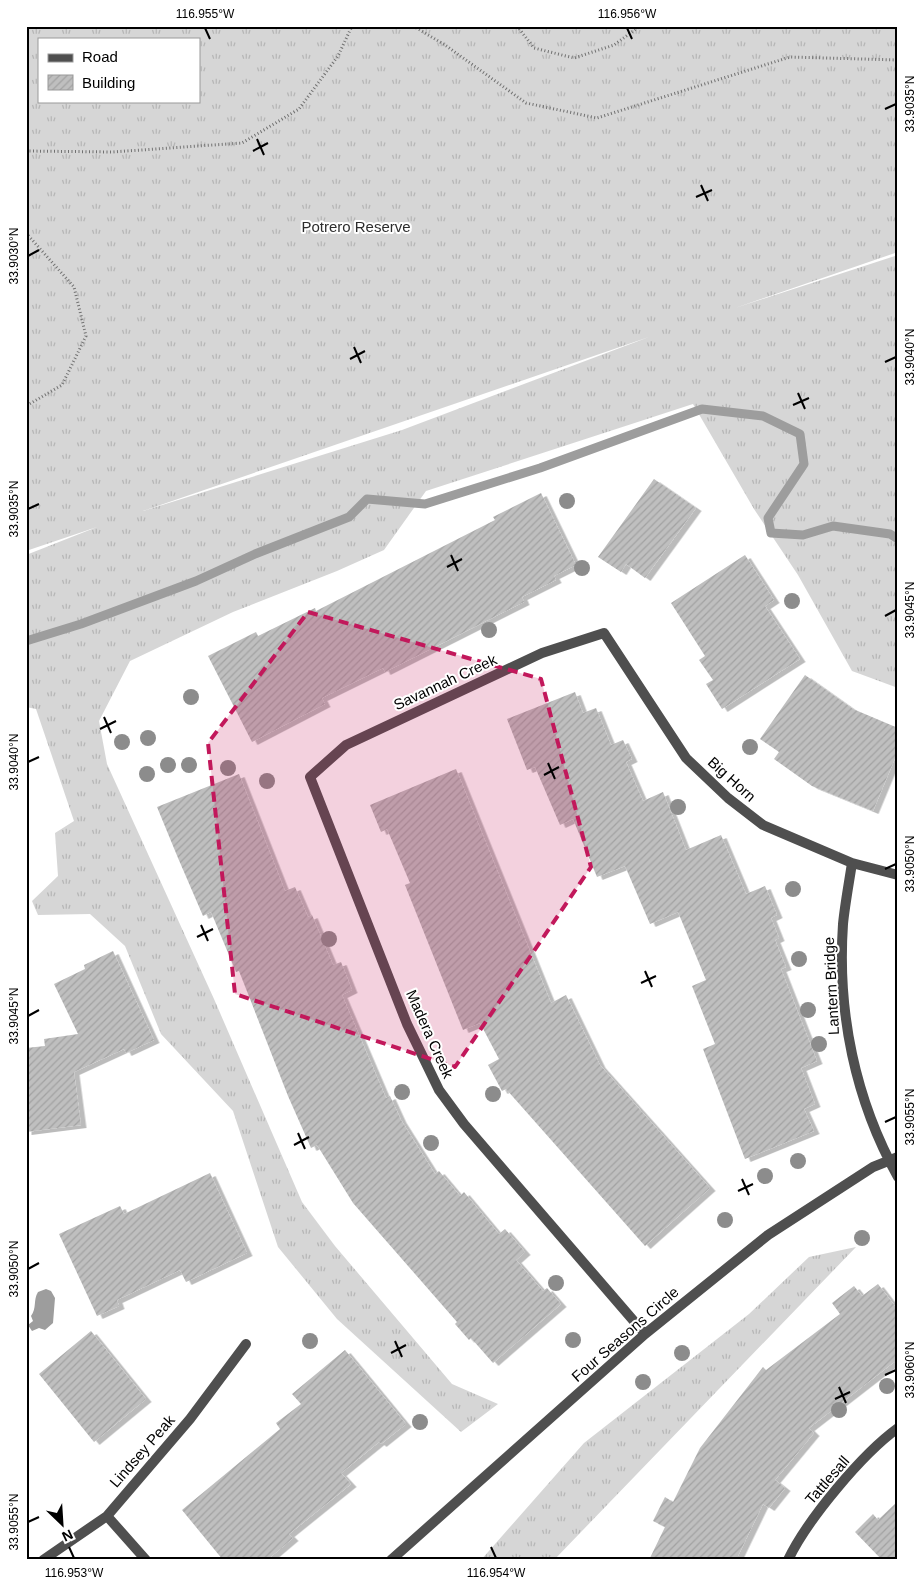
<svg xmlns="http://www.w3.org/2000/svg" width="924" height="1586" font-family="Arial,sans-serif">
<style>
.grass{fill:url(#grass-tufts);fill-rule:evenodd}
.water{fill:#9d9d9d}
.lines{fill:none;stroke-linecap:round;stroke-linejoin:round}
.stream{stroke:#9d9d9d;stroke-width:9}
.building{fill:url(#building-hatch);filter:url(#shadow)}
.path{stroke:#717171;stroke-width:3;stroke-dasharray:1 2.5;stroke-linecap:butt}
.minor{stroke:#4f4f4f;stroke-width:10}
.tree{fill:#8c8c8c}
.marked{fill:#c2185b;fill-opacity:0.2;stroke:#c2185b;stroke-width:4;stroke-dasharray:10 6;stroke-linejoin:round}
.ticks{fill:none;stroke:#000;stroke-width:2}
.labels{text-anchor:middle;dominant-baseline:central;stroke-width:4;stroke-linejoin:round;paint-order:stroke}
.park-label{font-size:15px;fill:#2d2d2d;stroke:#fff}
.street-label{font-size:15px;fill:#000;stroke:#fff}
.neatline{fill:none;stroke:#000;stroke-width:2}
.ticks-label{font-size:12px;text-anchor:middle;fill:#000}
</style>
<defs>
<pattern id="grass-tufts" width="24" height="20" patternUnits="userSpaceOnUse" patternTransform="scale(1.25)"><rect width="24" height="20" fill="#d6d6d6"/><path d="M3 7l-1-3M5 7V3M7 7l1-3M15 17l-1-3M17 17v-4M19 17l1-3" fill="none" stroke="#b6b6b6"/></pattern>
<pattern id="building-hatch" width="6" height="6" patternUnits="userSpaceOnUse" patternTransform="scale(1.25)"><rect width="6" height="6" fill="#bfbfbf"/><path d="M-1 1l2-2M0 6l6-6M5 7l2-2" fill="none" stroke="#a2a2a2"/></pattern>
<filter id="shadow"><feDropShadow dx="5.5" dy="3" stdDeviation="0" flood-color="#0004"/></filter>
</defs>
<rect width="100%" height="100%" fill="#fff"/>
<path class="grass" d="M26 26H898V252L735 308 898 255V688L852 671 798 575 754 509 693 404 426 491 384 550 337 571 233 612 130 661 99 721 107 764 214 999 302 1202 335 1246 452 1384 498 1404 461 1432 337 1319 278 1247 233 1111 161 1034 125 946 90 914 38 915 32 901 58 876 55 833 74 821 36 709 26 707V555L97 527 26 551ZM39 39H199V101H39ZM649 337 402 430 143 511Z
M856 1247 554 1560H481L584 1443 749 1314 809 1257Z"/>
<path class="water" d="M46 1289 51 1291 55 1298 53 1323 45 1330 39 1328 32 1331 28 1325 33 1321 31 1316C37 1308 33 1300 38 1292Z"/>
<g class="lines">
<path class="stream" d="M26 641 81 624 196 581 255 554 349 517 367 499 425 504 540 468 702 409 763 416 800 434 804 464 768 518 771 533 803 535 833 526 890 534 898 539"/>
</g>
<path class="building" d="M654 479 696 508 645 578 626 564 621 572 598 557Z
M541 493 576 565 554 576 556 580 522 597 524 602 385 672 383 668 322 698 325 704 252 742 208 656 256 632 258 636 315 608 316 611 495 520 493 517Z
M745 555 774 600 765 606 800 659 722 709 706 684 713 680 699 660 705 656 671 603Z
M805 675 853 709 898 728V751L873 811 812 786 774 759 779 752 760 739Z
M575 692 583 713 596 708 611 745 623 740 632 759 626 762 643 801 663 792 686 850 721 835 746 894 765 886 777 915 771 918 779 938 775 940 786 967 781 969 817 1061 801 1068 815 1104 804 1109 814 1131 745 1159 703 1049 715 1044 692 986 706 980 678 912 650 924 625 866 597 877 573 819 560 825 535 767 527 770 507 719Z
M456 769 551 1003 566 995 600 1065 710 1188 645 1246 506 1089 502 1091 488 1065 499 1059 480 1023 463 1030 405 885 410 883 387 829 381 832 370 805Z
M239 774 285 891 295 887 308 917 312 915 333 965 341 962 352 990 342 995 386 1098 390 1096 401 1120 435 1174 439 1171 460 1196 464 1192 499 1234 505 1229 525 1252 516 1260 543 1291 547 1288 561 1304 493 1363 471 1338 469 1340 455 1324 457 1322 353 1203 317 1145 311 1148 288 1096 239 971 236 972 211 912 203 916 178 858 157 807Z
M113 951 154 1040 126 1053 124 1049 74 1072 81 1125 26 1132V1048L45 1046 44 1039 78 1034 54 984 85 969 84 965Z
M210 1173 247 1253 186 1282 180 1270 117 1300 119 1306 97 1316 59 1234 120 1206 124 1214Z
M878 1284 898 1310V1359L809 1428 814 1433 775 1480 785 1488 769 1508 763 1504 736 1560H649L665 1527 653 1521 665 1497 673 1502 700 1448 763 1367 766 1370 840 1314 832 1303 854 1286 862 1296Z
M91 1331 146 1399 94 1442 39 1374Z
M345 1350 406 1424 381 1444 379 1442 341 1473 351 1484 289 1534 293 1538 267 1560H223L182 1510 280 1429 276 1423 301 1404 292 1394Z
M898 1501V1560H882L855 1532 873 1514 878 1520Z"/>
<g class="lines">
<path class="path" d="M413 26 445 45 526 103 597 118 790 57 898 60
M517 26 534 48 574 58 614 45 640 26
M26 151 112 152 242 143 299 109 338 56 352 26
M26 233 74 287 86 336 62 385 26 406"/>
<path class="minor" d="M852 863C849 883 845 904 843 924 837 1012 855 1100 898 1177
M645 1334 464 1124 439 1090 407 1024 310 777 346 745 542 653 604 633 686 758 728 798 763 825 852 863 898 875
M107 1516 146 1560
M43 1560 107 1516 190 1419 246 1344
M391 1560 645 1334 768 1235 873 1167 898 1157
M788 1560C807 1520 862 1454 898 1428"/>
</g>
<g class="tree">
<circle cx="567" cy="501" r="8"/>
<circle cx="582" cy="568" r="8"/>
<circle cx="792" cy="601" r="8"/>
<circle cx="489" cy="630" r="8"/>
<circle cx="191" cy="697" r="8"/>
<circle cx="148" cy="738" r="8"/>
<circle cx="122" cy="742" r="8"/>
<circle cx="750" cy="747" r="8"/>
<circle cx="168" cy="765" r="8"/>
<circle cx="189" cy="765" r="8"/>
<circle cx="228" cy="768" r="8"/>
<circle cx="147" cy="774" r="8"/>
<circle cx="267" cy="781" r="8"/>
<circle cx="678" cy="807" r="8"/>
<circle cx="793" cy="889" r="8"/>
<circle cx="329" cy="939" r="8"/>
<circle cx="799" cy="959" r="8"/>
<circle cx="808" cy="1010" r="8"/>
<circle cx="819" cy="1044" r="8"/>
<circle cx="402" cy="1092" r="8"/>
<circle cx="493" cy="1094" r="8"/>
<circle cx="431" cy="1143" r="8"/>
<circle cx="798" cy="1161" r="8"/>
<circle cx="765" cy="1176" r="8"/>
<circle cx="725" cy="1220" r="8"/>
<circle cx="862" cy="1238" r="8"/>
<circle cx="556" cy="1283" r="8"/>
<circle cx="573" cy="1340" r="8"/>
<circle cx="310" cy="1341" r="8"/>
<circle cx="682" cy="1353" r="8"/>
<circle cx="643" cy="1382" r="8"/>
<circle cx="887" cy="1386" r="8"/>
<circle cx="839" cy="1410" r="8"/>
<circle cx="420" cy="1422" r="8"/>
</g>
<path class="marked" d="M308 612 541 679 591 867 455 1067 235 994 208 743Z"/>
<path class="ticks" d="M205 28 210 39M627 28 632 39M885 109 896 104M257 139 264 155M253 151 268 143M701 185 708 201M696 197 712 190M28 256 39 250M354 347 361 363M350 359 365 351M885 362 896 357M798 393 805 409M793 405 809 398M28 509 39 504M451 555 458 571M447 567 462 559M885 616 896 610M104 717 111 733M100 729 116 721M28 762 39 757M548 763 555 779M544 775 559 767M885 869 896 864M201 925 208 941M197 937 213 929M645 971 652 987M641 983 656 976M28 1016 39 1010M885 1122 896 1117M298 1133 305 1149M294 1145 309 1137M742 1179 749 1195M738 1191 753 1184M28 1269 39 1263M395 1341 402 1357M391 1353 406 1345M885 1375 896 1370M839 1387 846 1403M835 1399 850 1392M28 1522 39 1517M69 1547 74 1558M491 1547 496 1558"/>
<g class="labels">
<g class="park-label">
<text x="356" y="226">Potrero Reserve</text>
</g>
<g class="street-label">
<text transform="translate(445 682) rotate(-25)">Savannah Creek</text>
<text transform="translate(732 779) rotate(42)">Big Horn</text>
<text transform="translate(831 986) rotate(-93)">Lantern Bridge</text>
<text transform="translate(430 1034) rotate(66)">Madera Creek</text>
<text transform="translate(625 1334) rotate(-41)">Four Seasons Circle</text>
<text transform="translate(142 1451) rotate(-49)">Lindsey Peak</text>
<text transform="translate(827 1480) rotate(-49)">Tattlesall</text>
</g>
</g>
<rect width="924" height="1586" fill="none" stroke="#ffffff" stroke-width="55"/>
<rect x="38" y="38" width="162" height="65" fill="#ffffff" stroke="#999999"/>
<rect x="48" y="54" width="25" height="8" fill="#4f4f4f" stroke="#999999"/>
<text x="82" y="62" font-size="15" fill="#000000">Road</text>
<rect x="48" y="75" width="25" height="15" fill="url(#building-hatch)" stroke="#999999"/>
<text x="82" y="88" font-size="15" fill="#000000">Building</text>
<g transform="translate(62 1524) rotate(155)" stroke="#ffffff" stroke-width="4" paint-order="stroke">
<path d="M0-4L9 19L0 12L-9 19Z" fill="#000000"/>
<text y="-8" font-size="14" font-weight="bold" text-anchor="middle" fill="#000000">N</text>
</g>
<rect x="28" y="28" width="868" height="1530" class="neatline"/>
<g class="ticks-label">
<text x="205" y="18">116.955°W</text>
<text x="627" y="18">116.956°W</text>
<text transform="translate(910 104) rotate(-90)" y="4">33.9035°N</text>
<text transform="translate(14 256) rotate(-90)" y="4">33.9030°N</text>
<text transform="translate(910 357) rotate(-90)" y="4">33.9040°N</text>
<text transform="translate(14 509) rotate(-90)" y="4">33.9035°N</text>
<text transform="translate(910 610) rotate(-90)" y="4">33.9045°N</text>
<text transform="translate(14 762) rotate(-90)" y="4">33.9040°N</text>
<text transform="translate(910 864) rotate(-90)" y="4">33.9050°N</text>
<text transform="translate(14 1016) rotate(-90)" y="4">33.9045°N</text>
<text transform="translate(910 1117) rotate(-90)" y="4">33.9055°N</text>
<text transform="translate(14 1269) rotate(-90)" y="4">33.9050°N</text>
<text transform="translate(910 1370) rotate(-90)" y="4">33.9060°N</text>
<text transform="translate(14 1522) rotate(-90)" y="4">33.9055°N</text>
<text x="74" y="1577">116.953°W</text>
<text x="496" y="1577">116.954°W</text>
</g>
</svg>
